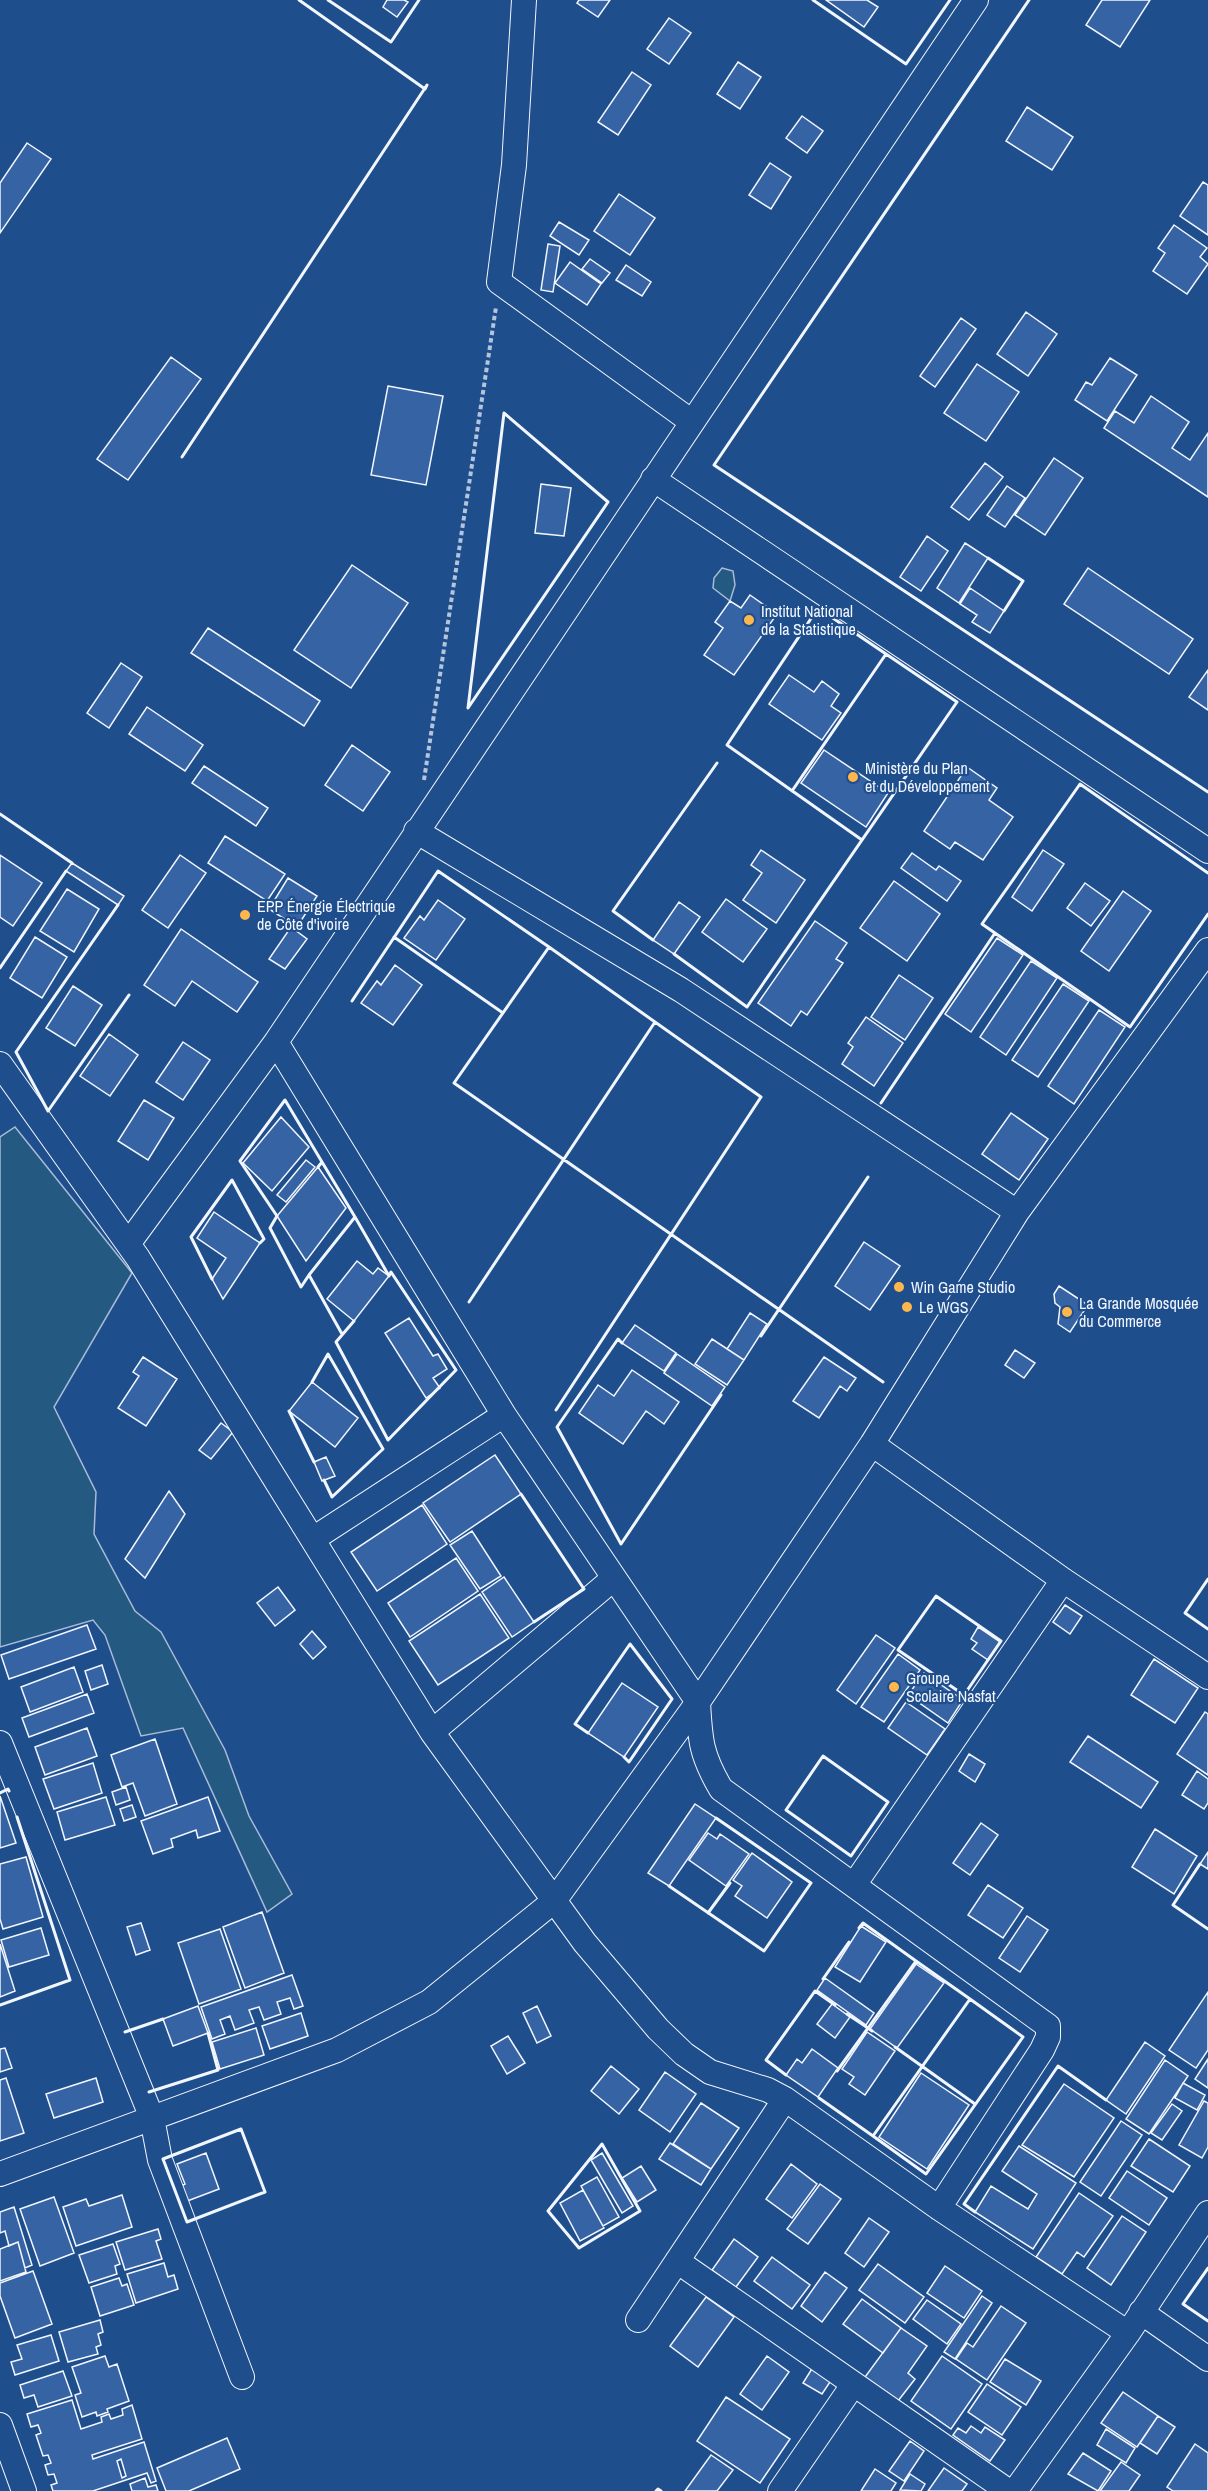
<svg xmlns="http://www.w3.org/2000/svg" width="1208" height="2491" font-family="'Archivo Narrow',sans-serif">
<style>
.green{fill:#245a82;stroke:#a8bbd7;stroke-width:1.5}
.building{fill:#3563a3;stroke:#f2f6ff;stroke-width:1.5;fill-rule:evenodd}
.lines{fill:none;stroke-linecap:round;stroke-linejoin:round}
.minor-casing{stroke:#f2f6ff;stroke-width:26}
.path{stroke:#b3c4dc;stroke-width:4;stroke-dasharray:4.5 3;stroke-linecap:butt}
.minor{stroke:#1f4e8c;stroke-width:24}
.wall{stroke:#f2f6ff;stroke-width:3}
.poi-dot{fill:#ffb74d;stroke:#1f4e8c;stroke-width:2}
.labels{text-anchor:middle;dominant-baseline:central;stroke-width:4.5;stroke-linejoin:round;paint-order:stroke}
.poi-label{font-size:16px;fill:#f2f6ff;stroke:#1f4e8c;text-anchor:start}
</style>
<rect width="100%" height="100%" fill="#1f4e8c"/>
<path class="green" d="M722 568 733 571 735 585 730 601 713 588 714 578Z
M15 1127 132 1273 54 1407 96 1492 94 1534 135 1611 161 1632 225 1750 249 1816 292 1894 267 1912 183 1728 141 1736 105 1635 93 1620 0 1647V1137Z"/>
<path class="building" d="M387 0H404L408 2 397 17 383 7Z
M579 0H610L598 17 577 3Z
M826 0H867L878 7 864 27Z
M1102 0H1150L1120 47 1086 25Z
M669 18 691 33 669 64 647 49Z
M738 62 761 77 740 109 717 94Z
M632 72 651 85 618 135 598 122Z
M1027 107 1073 137 1052 170 1006 141Z
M802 116 823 131 807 153 786 138Z
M27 143 51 159 0 233V183Z
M770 163 791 177 771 209 749 195Z
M1203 182 1208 185V235L1180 216Z
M619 194 655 218 630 255 594 231Z
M559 222 589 240 579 255 550 236Z
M1174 225 1207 248 1200 257 1208 264 1187 294 1153 271 1165 253 1158 248Z
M548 244 560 246 553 292 541 290Z
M590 259 610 273 602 283 582 269Z
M570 262 601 284 587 305 555 283Z
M626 265 651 282 642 296 616 280Z
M1026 312 1057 334 1028 376 997 354Z
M961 318 976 329 935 387 920 376Z
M171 357 201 379 128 480 97 459Z
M1110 358 1137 375 1107 421 1075 400 1086 382 1092 385Z
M977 364 1019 392 986 441 944 413Z
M388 386 443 396 426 485 371 475Z
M1151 396 1189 422 1172 448 1190 460 1208 433V497L1104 428 1115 411 1134 423Z
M1054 458 1083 478 1045 535 1015 515Z
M985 463 1003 477 969 520 951 507Z
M541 484 571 488 564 536 535 533Z
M1007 486 1025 498 1005 527 987 515Z
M927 536 948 551 921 591 900 577Z
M965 543 988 558 959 603 937 588Z
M352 565 408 603 351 688 294 650Z
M1088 568 1193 639 1169 674 1064 604Z
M970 588 1004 611 990 633 972 622 977 615 960 604Z
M750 595 777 614 734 675 704 655 723 628 715 622 730 601 741 608Z
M208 628 320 701 304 726 191 653Z
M121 663 142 677 109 728 87 713Z
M1208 670V710L1189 697Z
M789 675 814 692 822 681 839 694 831 706 841 713 822 740 769 704Z
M147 707 203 745 185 771 129 734Z
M352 745 390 772 363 811 325 785Z
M824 750 888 793 866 827 801 783Z
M204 766 268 808 256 826 192 783Z
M967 767 997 788 989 800 1013 817 983 860 955 842 950 849 924 831Z
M225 836 285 874 267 901 208 863Z
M761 850 805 880 776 923 743 900 762 873 751 865Z
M1043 850 1064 864 1032 911 1012 897Z
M912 853 936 870 939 866 961 881 947 901 901 868Z
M0 855 42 883 13 926 0 917Z
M180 855 206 873 168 928 142 910Z
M72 863 124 896 118 905 66 871Z
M288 878 317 896 297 927 269 909Z
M894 881 940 914 907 961 860 928Z
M1085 883 1110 901 1091 926 1067 908Z
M67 889 99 909 74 952 40 931Z
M1123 891 1151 911 1109 971 1081 951Z
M726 899 767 929 743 962 702 932Z
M438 900 465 919 436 960 404 938 420 916 424 920Z
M679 902 700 917 674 954 653 940Z
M815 921 847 943 836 959 843 963 807 1015 801 1011 791 1026 758 1003Z
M291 927 307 939 285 969 269 959Z
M181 929 258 982 237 1012 192 981 175 1006 144 985Z
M35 937 67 957 42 998 10 978Z
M997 938 1023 955 971 1032 945 1014Z
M1031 961 1057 978 1006 1055 980 1037Z
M395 965 422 985 393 1025 361 1003 377 981 381 985Z
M899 975 933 998 905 1040 871 1017Z
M1063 984 1089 1001 1038 1077 1012 1060Z
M73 986 102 1005 75 1046 46 1028Z
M1099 1010 1125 1027 1074 1104 1048 1086Z
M866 1017 903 1043 874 1086 842 1064 853 1047 848 1043Z
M109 1034 138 1055 110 1096 80 1076Z
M183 1042 210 1060 183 1100 156 1082Z
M144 1100 174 1118 148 1160 118 1141Z
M1011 1113 1048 1139 1019 1180 982 1154Z
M281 1117 309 1147 272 1191 243 1163Z
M306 1160 315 1167 286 1202 277 1195Z
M318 1167 346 1208 306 1261 277 1216Z
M214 1212 260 1243 223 1299 212 1279 226 1258 197 1238Z
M864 1242 900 1266 870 1310 835 1286Z
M357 1261 373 1274 378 1268 389 1276 354 1321 327 1299Z
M1059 1286 1088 1305 1070 1332 1058 1324 1060 1307 1055 1303 1054 1294Z
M750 1313 767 1324 744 1360 727 1349Z
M409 1318 433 1356 438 1354 447 1369 433 1378 440 1388 426 1398 385 1333Z
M635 1325 676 1353 664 1371 622 1343Z
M712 1339 744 1360 727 1385 695 1364Z
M1015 1350 1035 1363 1024 1378 1005 1365Z
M677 1354 725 1387 712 1406 664 1373Z
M143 1357 177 1379 146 1426 118 1408 139 1376 133 1372Z
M824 1357 856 1378 847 1391 840 1386 819 1418 793 1401Z
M632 1370 679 1402 664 1424 646 1411 623 1444 579 1413 598 1385 614 1396Z
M312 1382 358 1418 335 1447 289 1411Z
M221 1423 233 1432 211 1459 199 1450Z
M495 1455 521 1494 450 1542 423 1503Z
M326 1457 335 1476 322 1481 314 1462Z
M169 1491 185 1514 145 1578 125 1559Z
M422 1505 447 1544 377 1591 351 1552Z
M472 1531 501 1576 480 1589 450 1545Z
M456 1558 478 1591 410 1637 388 1603Z
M504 1577 534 1622 512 1637 482 1592Z
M278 1587 295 1610 275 1626 257 1603Z
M480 1594 509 1638 438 1685 409 1641Z
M1065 1605 1082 1616 1070 1634 1053 1622Z
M87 1625 96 1649 9 1679 1 1655Z
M978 1627 1000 1642 988 1660 972 1649 977 1643 971 1639Z
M312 1631 326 1647 313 1659 300 1644Z
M876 1635 895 1648 856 1704 837 1690Z
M898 1654 920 1670 884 1722 861 1707Z
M1154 1659 1198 1688 1175 1723 1131 1695Z
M102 1665 108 1684 91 1690 85 1671Z
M74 1667 83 1692 30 1712 21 1687Z
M924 1673 963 1700 948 1723 908 1695Z
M622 1683 658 1707 624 1757 588 1733Z
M87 1694 94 1713 29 1737 22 1718Z
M906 1702 945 1729 927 1755 888 1728Z
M1205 1712 1208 1714V1775L1177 1754Z
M87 1728 97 1756 45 1775 35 1747Z
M1088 1736 1158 1782 1141 1808 1070 1762Z
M155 1739 177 1804 145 1816 133 1783 122 1787 111 1755Z
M969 1754 985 1764 975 1782 959 1771Z
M93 1763 102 1793 54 1809 43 1779Z
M1197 1771 1208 1779V1803L1204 1809 1182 1795Z
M126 1787 130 1800 116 1805 112 1792Z
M0 1796 16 1843 0 1848Z
M106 1797 115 1825 65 1840 57 1812Z
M208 1797 220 1831 198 1838 196 1830 171 1839 173 1847 153 1854 141 1821Z
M695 1804 716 1818 669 1886 648 1873Z
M132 1805 136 1817 124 1821 120 1809Z
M981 1823 998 1835 970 1875 953 1863Z
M1155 1829 1197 1856 1174 1894 1132 1867Z
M708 1833 717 1839 720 1834 749 1854 726 1886 689 1860Z
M1208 1852V1869L1200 1864Z
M752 1853 792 1882 767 1918 735 1896 742 1886 733 1880Z
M26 1857 43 1917 3 1929 0 1919V1864Z
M988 1885 1023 1908 1003 1938 968 1915Z
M262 1912 284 1973 245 1988 223 1927Z
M1027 1916 1048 1930 1020 1972 999 1958Z
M141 1923 150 1950 136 1955 127 1927Z
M861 1926 886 1942 860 1982 835 1967Z
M41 1928 49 1955 9 1967 1 1940Z
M220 1929 241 1989 199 2004 178 1943Z
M0 1944 15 1991 0 1997Z
M916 1964 944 1983 897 2048 870 2029Z
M292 1975 303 2006 294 2009 290 1998 277 2002 281 2014 264 2020 259 2007 249 2010 254 2023 235 2030 230 2016 220 2020 225 2034 212 2039 201 2007Z
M825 1978 874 2013 866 2025 817 1990Z
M1208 1992V2050L1196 2068 1169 2050Z
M832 2004 850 2017 835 2038 817 2024Z
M198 2006 208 2033 173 2046 163 2019Z
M537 2006 551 2036 537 2043 523 2013Z
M301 2013 308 2036 270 2049 262 2026Z
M256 2028 264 2055 220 2069 212 2042Z
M867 2032 895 2051 865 2095 849 2084 854 2077 842 2069Z
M508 2036 525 2063 507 2074 491 2046Z
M1145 2042 1165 2056 1126 2114 1106 2100Z
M5 2048 12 2068 0 2072V2049Z
M812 2049 838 2068 818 2097 786 2075 797 2059 802 2063Z
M1208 2059V2088L1195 2079Z
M1165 2060 1188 2076 1149 2134 1126 2119Z
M611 2066 639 2089 619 2114 591 2091Z
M665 2072 696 2094 670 2132 639 2110Z
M921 2073 969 2105 927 2169 879 2137Z
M6 2078 24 2133 0 2141V2080Z
M96 2078 103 2102 54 2118 46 2094Z
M1183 2083 1205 2095 1197 2110 1175 2098Z
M1064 2084 1114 2118 1074 2177 1022 2145Z
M1204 2101 1208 2103V2147L1202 2158 1179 2145Z
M701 2103 739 2128 711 2169 673 2144Z
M1172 2104 1182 2111 1162 2140 1151 2133Z
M1121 2121 1142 2135 1101 2196 1080 2182Z
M1149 2139 1190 2166 1173 2192 1131 2166Z
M670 2143 711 2169 701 2185 659 2159Z
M1019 2146 1076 2183 1033 2249 975 2212 991 2186 1028 2209 1037 2194 1002 2171Z
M206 2153 219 2189 182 2203 176 2188 185 2184 177 2164Z
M602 2153 633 2206 622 2213 591 2160Z
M791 2164 817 2184 792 2218 766 2199Z
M641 2166 656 2190 637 2202 622 2178Z
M1127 2171 1167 2198 1149 2225 1109 2198Z
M597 2177 619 2217 603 2226 581 2186Z
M820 2184 841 2199 808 2244 787 2229Z
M583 2190 604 2228 580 2241 560 2203Z
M1079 2193 1113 2216 1084 2257 1077 2252 1062 2274 1036 2257Z
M122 2195 132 2227 76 2246 63 2207 86 2199 89 2206Z
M54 2197 74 2253 40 2266 20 2209Z
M14 2207 32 2265 25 2268 18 2242 9 2246 5 2231 0 2233V2212Z
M1122 2216 1146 2232 1111 2285 1087 2268Z
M869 2218 889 2232 864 2267 845 2253Z
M158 2229 161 2239 156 2241 162 2259 125 2270 116 2242Z
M734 2239 758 2257 736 2287 712 2270Z
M18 2242 26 2272 0 2281V2249Z
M113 2244 120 2264 115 2266 117 2274 89 2283 79 2255Z
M772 2257 810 2285 792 2309 754 2281Z
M164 2263 168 2277 174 2275 178 2289 136 2303 127 2274Z
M878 2264 924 2297 905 2323 859 2290Z
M945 2266 982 2291 964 2318 927 2293Z
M33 2271 52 2324 15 2338 0 2296V2283Z
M825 2272 847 2288 822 2322 801 2306Z
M119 2278 122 2286 127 2284 134 2305 100 2316 91 2287Z
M982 2296 992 2303 955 2359 944 2352Z
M706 2297 734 2317 698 2367 670 2346Z
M862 2299 901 2328 883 2353 843 2324Z
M927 2300 961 2324 947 2344 913 2319Z
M1001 2306 1026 2323 987 2380 956 2359 967 2343 973 2347Z
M100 2320 103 2332 98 2334 101 2345 96 2347 98 2354 68 2362 59 2332Z
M901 2328 927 2346 908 2373 915 2379 898 2401 865 2377Z
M51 2335 59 2361 15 2375 11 2362 22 2359 17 2345Z
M105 2356 109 2367 117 2364 129 2401 107 2409 108 2412 97 2416 96 2412 82 2417 75 2395 81 2393 72 2367Z
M767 2356 789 2372 762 2410 740 2394Z
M942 2356 982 2384 951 2429 911 2401Z
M1005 2359 1041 2381 1026 2405 990 2382Z
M813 2367 832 2379 822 2394 803 2383Z
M63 2371 72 2396 38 2407 34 2395 24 2398 20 2385Z
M987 2384 1021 2407 1002 2435 968 2412Z
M1123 2392 1158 2416 1137 2447 1101 2423Z
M726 2397 790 2439 760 2483 697 2441Z
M72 2400 81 2429 102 2422 101 2417 109 2414 111 2419 123 2415 122 2409 132 2405 142 2439 92 2455 93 2459 144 2442 156 2481 151 2483 147 2473 93 2491H53L51 2485 57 2483 54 2474 48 2475 45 2465 51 2463 48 2455 43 2456 36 2435 41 2433 38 2425 31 2427 27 2414ZM121 2459 126 2476 122 2478 117 2461Z
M1158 2416 1175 2427 1157 2454 1140 2443Z
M971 2426 981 2433 985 2427 1005 2440 990 2461 953 2435 958 2428 966 2433Z
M1106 2429 1135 2448 1126 2463 1097 2445Z
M227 2438 240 2469 189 2491H166L157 2468Z
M910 2441 924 2451 904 2481 889 2471Z
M1195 2444 1208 2453V2491H1173L1167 2487Z
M1083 2453 1111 2471 1098 2491 1068 2474Z
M711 2455 733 2470 717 2491H685Z
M1121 2462 1140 2475 1129 2491H1100Z
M944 2468 967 2484 962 2491H928Z
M875 2469 896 2483 891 2491H861Z
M910 2474 925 2484 921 2491 900 2490Z
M145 2478 148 2487 156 2485 158 2491H132L130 2484Z"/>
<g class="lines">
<defs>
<path id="minor" d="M524 0 514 165 499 282 692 422
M653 479 1208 851
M416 831 681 990 1017 1212
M276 1042 504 1415 698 1702C700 1740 701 1755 721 1789L1048 2026V2037L1042 2050 939 2208
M0 1064 138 1258 432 1732 585 1943 658 2029 684 2054 710 2072 768 2090 785 2099 939 2208 1128 2333
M128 1244 276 1042 976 0
M872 1444 1063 1580 1208 1677
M313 1539 504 1415
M432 1732 613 1579
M0 1743 152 2118 160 2160 242 2377
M854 1885 1063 1580
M0 2174 337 2050 429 2002 554 1901 698 1702 872 1444 1017 1212 1208 950
M677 2261 1008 2491
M1141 2312 1208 2359
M638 2320 785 2099
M0 2425 24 2491
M780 2491 853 2385
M1015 2491 1128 2333 1208 2213"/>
</defs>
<use href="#minor" class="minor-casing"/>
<path class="path" d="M424 780 496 307"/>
<use href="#minor" class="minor"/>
<path class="wall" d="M328 0 391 42 419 0
M813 0 906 64 950 0
M1029 0 714 465 1208 792
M504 413 608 502 468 708Z
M182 457 427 85 425 89 299 0
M988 558 1023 581 1004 611
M792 791 886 654
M0 814 72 863
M1208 873 1080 784 982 924 1130 1027 1208 914
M118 905 16 1052 48 1111 129 995
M394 937 503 1013
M653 940 613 911 717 763
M549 947 761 1097 556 1410
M674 954 747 1007 957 702 818 608 727 745 862 840
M0 968 66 871
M352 1001 438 871 549 947 454 1083 883 1382
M881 1103 995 933
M318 1167 322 1162 355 1217
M309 1275 301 1287 270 1228 277 1216 240 1161 285 1100 322 1162
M212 1279 191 1237 232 1180 264 1239 260 1243
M469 1302 655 1022
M342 1334 309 1275 355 1217 389 1276 391 1272 456 1370 388 1440 336 1342 354 1321
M761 1336 868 1177
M622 1343 618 1339 557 1427 621 1544 721 1395
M312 1382 328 1354 383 1449 332 1497 324 1480
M289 1411 314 1462
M521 1494 584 1589 534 1622
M1208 1579 1185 1613 1208 1629
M936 1596 1001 1641 964 1695 898 1650Z
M588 1733 575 1724 630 1644 672 1699 629 1762 624 1757
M823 1756 888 1802 851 1856 786 1810Z
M0 1793 8 1789 9 1791
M1200 1864 1173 1905 1208 1929
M669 1886 764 1951 811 1883 716 1818
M708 1913 730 1883
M859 1928 863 1923 916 1961 868 2028 872 2031
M916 1961 970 1999
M823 1979 849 1942
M970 1999 1023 2037 926 2174 873 2136Z
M0 2005 70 1980 17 1817
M125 2032 163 2019
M895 2047 975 2104
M837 2071 868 2028 847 2014
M786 2075 766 2060 815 1991 835 2005
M149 2092 218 2070 208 2033
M819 2098 873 2136
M241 2129 265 2192 187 2222 163 2159Z
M602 2144 640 2211 579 2248 548 2211Z
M975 2212 964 2204 1058 2066 1106 2100
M1208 2268 1183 2304 1208 2321
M656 2491 658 2489 661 2491"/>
</g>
<g class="poi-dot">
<circle cx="749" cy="620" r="6"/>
<circle cx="853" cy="777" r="6"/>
<circle cx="245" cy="915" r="6"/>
<circle cx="899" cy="1287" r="6"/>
<circle cx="907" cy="1307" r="6"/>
<circle cx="1067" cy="1312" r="6"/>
<circle cx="894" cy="1687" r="6"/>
</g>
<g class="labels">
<g class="poi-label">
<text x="761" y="611">Institut National<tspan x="761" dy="18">de la Statistique</tspan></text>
<text x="865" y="768">Ministère du Plan<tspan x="865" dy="18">et du Développement</tspan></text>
<text x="257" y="906">EPP Énergie Électrique<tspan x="257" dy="18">de Côte d'ivoire</tspan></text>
<text x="911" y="1287">Win Game Studio</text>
<text x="1079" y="1303">La Grande Mosquée<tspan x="1079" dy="18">du Commerce</tspan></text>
<text x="919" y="1307">Le WGS</text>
<text x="906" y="1678">Groupe<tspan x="906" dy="18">Scolaire Nasfat</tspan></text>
</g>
</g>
</svg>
